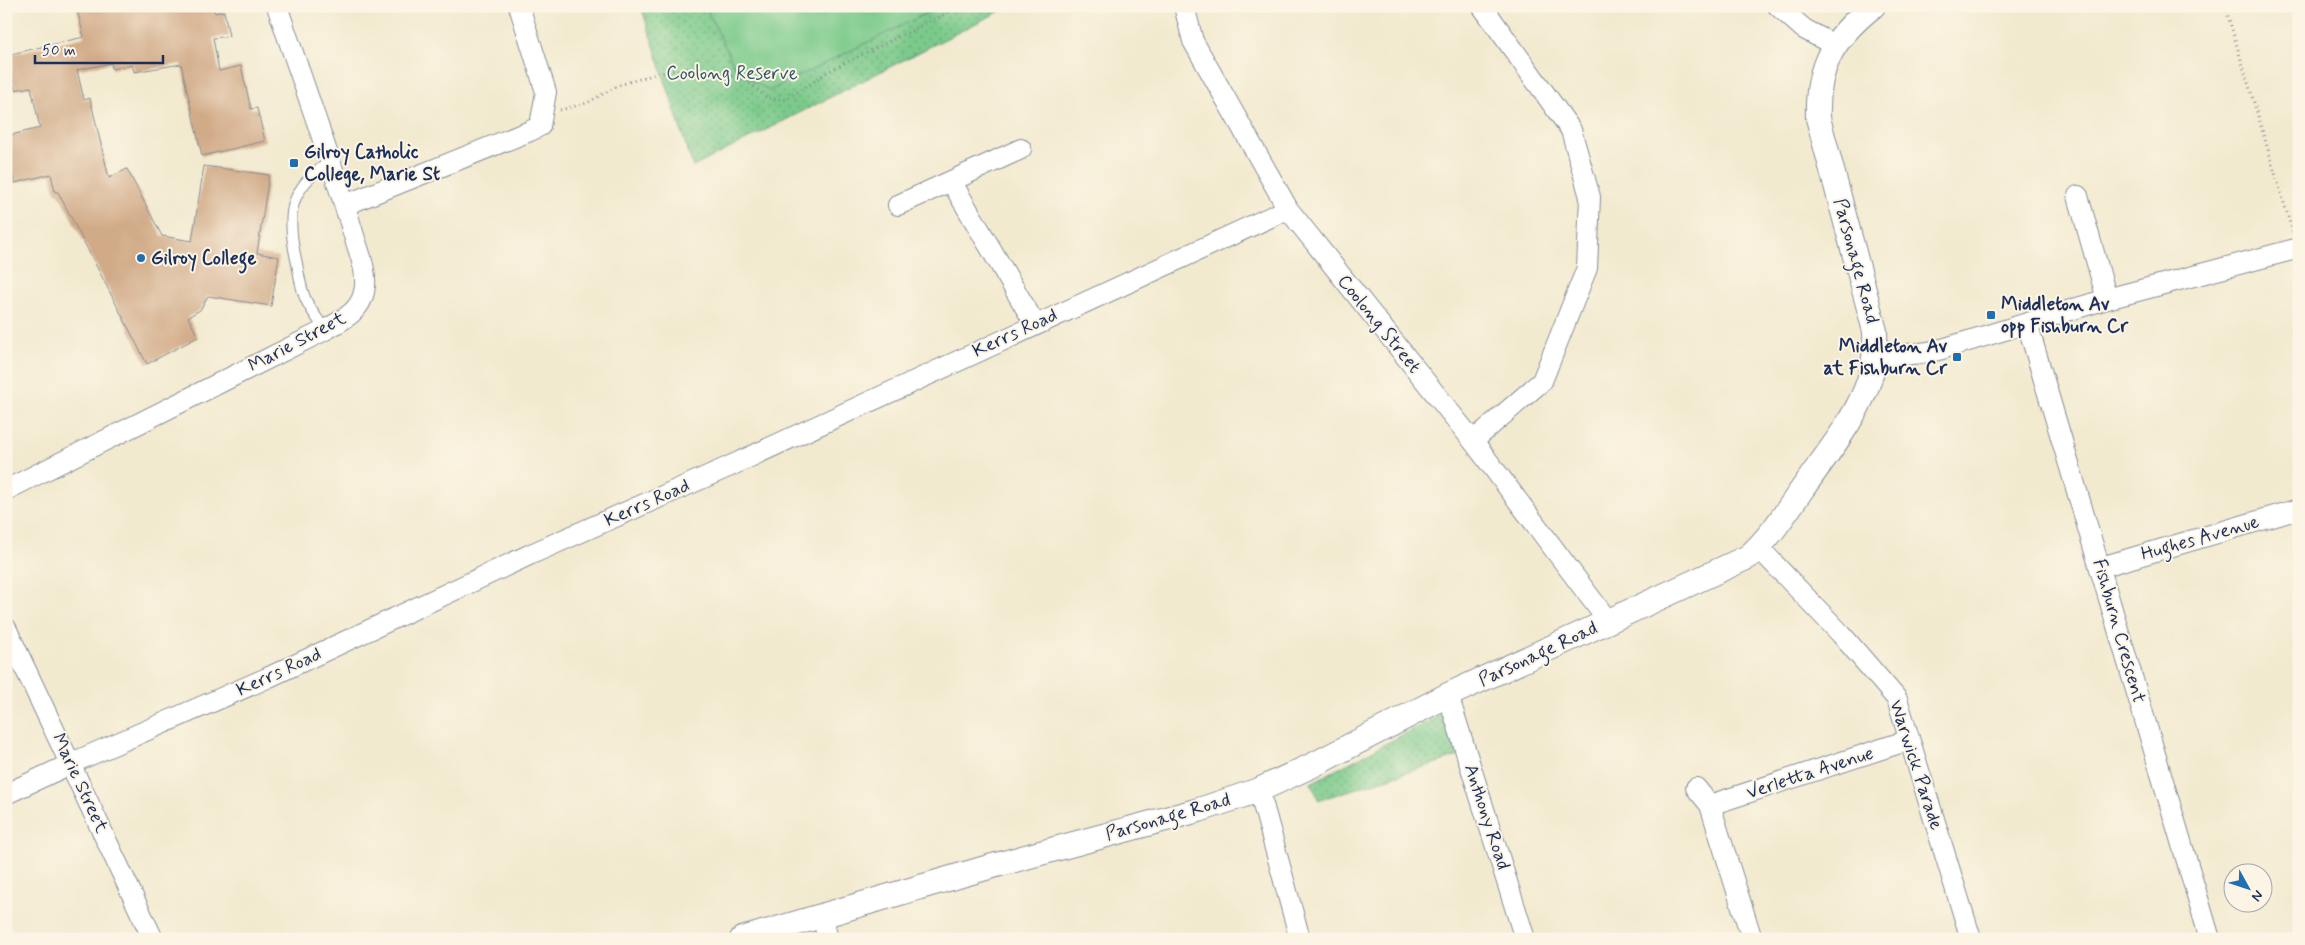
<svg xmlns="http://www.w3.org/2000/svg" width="2305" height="945" font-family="Mynerve,sans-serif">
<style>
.park{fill:url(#park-dots);stroke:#4b7c74}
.pitch{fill:#7bca8b;stroke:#4b7c74}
.building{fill:#d1ab88}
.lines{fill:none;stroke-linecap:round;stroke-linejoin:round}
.service-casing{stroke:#868c96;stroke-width:12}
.minor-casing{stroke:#868c96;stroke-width:22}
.tertiary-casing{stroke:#868c96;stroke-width:26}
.path{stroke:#868c96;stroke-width:3;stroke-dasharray:1 4;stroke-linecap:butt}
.service{stroke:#fff;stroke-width:10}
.minor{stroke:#fff;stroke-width:20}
.tertiary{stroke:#fff;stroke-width:24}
.poi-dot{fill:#1f6fb2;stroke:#fcf5e5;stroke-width:2}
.labels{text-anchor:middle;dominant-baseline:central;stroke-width:4;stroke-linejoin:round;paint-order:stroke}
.park-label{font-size:19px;fill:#335669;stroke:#fcf5e5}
.poi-label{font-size:19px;font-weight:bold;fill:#1b2f5e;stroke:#fcf5e5;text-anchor:start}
.street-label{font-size:19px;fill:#1b2f5e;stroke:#fcf5e5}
</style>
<defs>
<pattern id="park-dots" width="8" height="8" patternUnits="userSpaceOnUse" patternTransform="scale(1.25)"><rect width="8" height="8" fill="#7bca8b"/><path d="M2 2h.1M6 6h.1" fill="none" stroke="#64a475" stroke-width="1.8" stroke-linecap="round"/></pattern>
</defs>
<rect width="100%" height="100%" fill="#fcf5e5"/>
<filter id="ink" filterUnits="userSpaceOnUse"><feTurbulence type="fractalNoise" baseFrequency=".02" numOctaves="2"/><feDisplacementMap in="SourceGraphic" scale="10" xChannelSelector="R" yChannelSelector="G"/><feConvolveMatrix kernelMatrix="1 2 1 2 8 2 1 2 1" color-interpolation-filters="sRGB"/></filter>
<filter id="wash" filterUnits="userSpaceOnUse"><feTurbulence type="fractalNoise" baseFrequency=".0096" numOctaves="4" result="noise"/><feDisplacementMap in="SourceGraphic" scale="20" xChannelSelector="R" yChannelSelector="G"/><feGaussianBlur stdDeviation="1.12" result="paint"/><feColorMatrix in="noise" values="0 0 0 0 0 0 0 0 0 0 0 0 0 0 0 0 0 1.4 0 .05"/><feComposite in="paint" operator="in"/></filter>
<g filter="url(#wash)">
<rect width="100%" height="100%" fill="#f2eacf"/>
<path class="park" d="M641 6H1010L693 167Z
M1442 714 1459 756 1319 800 1311 783Z"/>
<path class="pitch" d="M705 6H941L769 91 736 69Z"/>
<g id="blocks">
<path class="building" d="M76 6H213L215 13 224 11 229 36 213 38 219 71 241 66 251 109 257 108 265 141 202 156 181 64 134 72 132 65 112 69 111 63 77 70 84 100 90 98 109 178 127 169 162 236 192 241 204 166 269 175 257 253 279 257 271 306 208 296 200 310 188 317 198 337 147 364 58 192H55L51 174 15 183 6 158V153L10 152 7 136 40 128 31 87 15 90 7 55 84 37Z"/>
</g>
</g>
<g filter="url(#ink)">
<use href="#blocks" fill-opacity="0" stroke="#868c96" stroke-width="1"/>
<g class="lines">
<defs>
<path id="service" d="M325 330C319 320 311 311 306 300 300 288 299 272 296 259 286 214 289 188 330 162"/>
<path id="minor" d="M1184 6 1193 41 1288 209 1473 441 1608 621
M1778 6 1804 29 1834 45
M1021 149 951 181 1035 324
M2078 196 2107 299
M345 205 530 131 540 126 546 92 519 6
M898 205 951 181
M2027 323 2210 939
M1876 354C1900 356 1919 355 1942 349L2107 299 2299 248
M1473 441 1542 381 1587 268 1590 197 1571 130 1482 6
M6 490 325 330C342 320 360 312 364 292 369 272 357 248 352 229 329 154 302 80 277 6
M1759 548 1841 634 1897 699 1971 939
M2101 567 2299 509
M6 628 153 939
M1448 695 1525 939
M1696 788 1710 805
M1259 790 1300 939
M6 794 81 759 267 678 529 555 728 467 1288 209
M822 916 828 939
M1752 939 1710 805 1909 740"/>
<path id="tertiary" d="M742 939 989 867 1199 810 1259 790 1315 764 1448 695 1748 557C1770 538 1786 512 1803 488 1823 459 1847 430 1862 398 1873 375 1876 356 1875 331L1818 118C1816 66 1833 38 1873 6"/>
</defs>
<use href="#service" class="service-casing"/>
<use href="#minor" class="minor-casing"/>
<use href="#tertiary" class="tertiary-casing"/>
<path class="path" d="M2225 6 2293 233
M560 110 587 103 619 85 656 74 687 68 720 72 748 82 768 99H787L829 71 961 6"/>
<use href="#service" class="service"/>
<use href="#minor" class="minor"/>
<use href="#tertiary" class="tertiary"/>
</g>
</g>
<g class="poi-dot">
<rect x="289" y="158" width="10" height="10" rx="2.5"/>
<circle cx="141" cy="258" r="5"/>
<rect x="1986" y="310" width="10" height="10" rx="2.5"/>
<rect x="1952" y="352" width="10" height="10" rx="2.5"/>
</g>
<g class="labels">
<g class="park-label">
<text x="732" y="73">Coolong Reserve</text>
</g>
<g class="poi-label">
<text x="304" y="152">Gilroy Catholic<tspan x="304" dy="22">College, Marie St</tspan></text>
<text x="151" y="258">Gilroy College</text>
<text x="2001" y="304">Middleton Av<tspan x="2001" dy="22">opp Fishburn Cr</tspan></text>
<text x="1947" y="346" text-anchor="end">Middleton Av<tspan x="1947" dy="22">at Fishburn Cr</tspan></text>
</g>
<g class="street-label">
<text transform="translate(1856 261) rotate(75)">Parsonage Road</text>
<text transform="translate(1379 324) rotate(51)">Coolong Street</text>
<text transform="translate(1015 333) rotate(-25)">Kerrs Road</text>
<text transform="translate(297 342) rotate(-28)">Marie Street</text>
<text transform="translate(647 503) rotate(-24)">Kerrs Road</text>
<text transform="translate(2200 538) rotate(-16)">Hughes Avenue</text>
<text transform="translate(2119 631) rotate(74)">Fishburn Crescent</text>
<text transform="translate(1538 654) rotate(-25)">Parsonage Road</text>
<text transform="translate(279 672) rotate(-25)">Kerrs Road</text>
<text transform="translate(1916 765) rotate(72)">Warwick Parade</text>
<text transform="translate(1810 773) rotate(-18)">Verletta Avenue</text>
<text transform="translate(80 783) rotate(65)">Marie Street</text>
<text transform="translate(1168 817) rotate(-16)">Parsonage Road</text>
<text transform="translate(1487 817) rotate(72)">Anthony Road</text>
</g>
</g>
<rect width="2305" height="945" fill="none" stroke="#fcf5e5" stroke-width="25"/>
<g transform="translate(2248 888) rotate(130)"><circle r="24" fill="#fcf5e5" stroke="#a2a6af"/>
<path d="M0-4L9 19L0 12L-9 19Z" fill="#1f6fb2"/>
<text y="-8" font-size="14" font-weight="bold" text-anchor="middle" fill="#1b2f5e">N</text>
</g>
<path d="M35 55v8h128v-8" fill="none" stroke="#1b2f5e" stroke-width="2.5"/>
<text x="42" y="55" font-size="15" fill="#1b2f5e" stroke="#fcf5e5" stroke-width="4" paint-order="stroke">50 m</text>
</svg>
